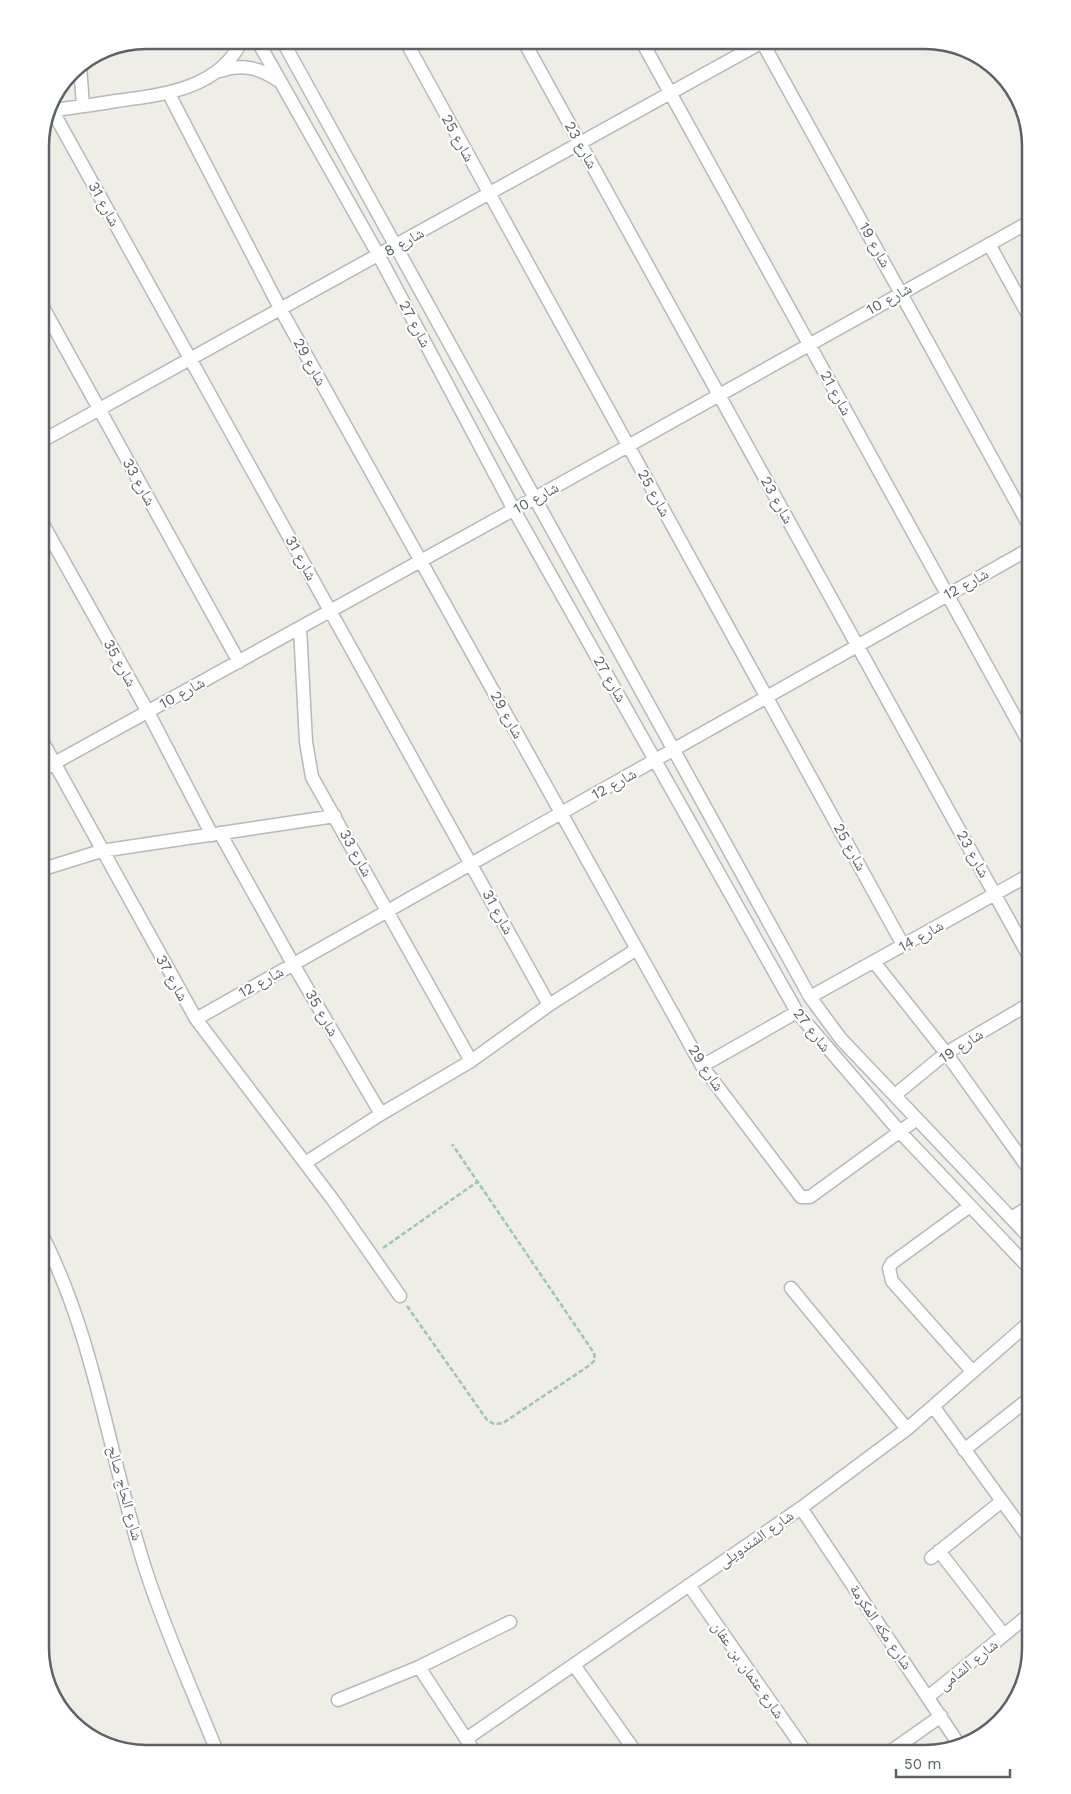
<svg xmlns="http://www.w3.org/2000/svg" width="1071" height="1794" font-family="'Work Sans','Noto Naskh Arabic',sans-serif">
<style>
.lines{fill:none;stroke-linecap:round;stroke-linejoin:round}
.street-casing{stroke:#b6b8bc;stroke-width:15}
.path{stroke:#9ec6ad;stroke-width:2.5;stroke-dasharray:5 2.5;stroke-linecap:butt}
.street{stroke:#fff;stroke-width:12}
.labels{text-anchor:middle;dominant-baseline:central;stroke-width:4.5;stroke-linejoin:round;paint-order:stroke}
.street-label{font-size:15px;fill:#5e6166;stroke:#fff}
.rim{fill:none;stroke:#5e6166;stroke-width:2.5}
</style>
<rect width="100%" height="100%" fill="#efeee6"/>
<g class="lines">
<defs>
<path id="street" d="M257 40 379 256 514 510 797 1012 900 1132 1031 1270
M282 40 810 997 841 1039 1031 1239
M405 40 903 945
M523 40 1031 960
M641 40 1031 746
M761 40 1031 529
M80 65 83 106
M220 71C242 63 260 68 279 81
M169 94 281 310 702 1066 801 1197H810L917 1119
M52 110 549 1005
M47 111C70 108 93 105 116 101 162 95 220 89 242 40
M989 244 1031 320
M40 302 239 662
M40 442 766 40
M40 519 148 712 212 835
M300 628 306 742 312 777 471 1061
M40 737 196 1019 333 1200 400 1296
M40 771 533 499 1031 221
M220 833 293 964 381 1114
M40 870 101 851 335 816
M874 962 946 1053 1031 1172
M810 997 1031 874
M196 1019 1031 548
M702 1066 797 1012
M895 1095 946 1053 1031 1003
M305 1163 381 1114 471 1061 549 1005 637 949
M970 1206 892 1263 889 1268 892 1281 972 1371
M1011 1218 1031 1206
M40 1231C96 1338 109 1460 147 1574 167 1635 194 1694 218 1754
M791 1288 907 1429
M933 1406 1031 1541
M964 1450 1031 1397
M801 1508 960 1746
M939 1551 1004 1635
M931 1558 1002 1501
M689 1585 807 1754
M574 1665 637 1754
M419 1667 476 1754
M928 1697 1031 1613
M338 1700 419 1667 510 1622
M466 1739 801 1508 907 1429 1031 1321
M887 1754 941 1716"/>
</defs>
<use href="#street" class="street-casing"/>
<path class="path" d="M383 1248 477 1182
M407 1306 487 1420 494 1424 503 1423 590 1365 595 1360 594 1353 452 1144"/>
<use href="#street" class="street"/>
</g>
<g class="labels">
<g class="street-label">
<text transform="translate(458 138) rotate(61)">شارع 25</text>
<text transform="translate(581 145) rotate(61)">شارع 23</text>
<text transform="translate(104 204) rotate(61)">شارع 31</text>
<text transform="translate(404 242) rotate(-29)">شارع 8</text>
<text transform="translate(875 245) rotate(61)">شارع 19</text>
<text transform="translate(889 299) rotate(-29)">شارع 10</text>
<text transform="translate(415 324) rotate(62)">شارع 27</text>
<text transform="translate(310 362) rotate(61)">شارع 29</text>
<text transform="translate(836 393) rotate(61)">شارع 21</text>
<text transform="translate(139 482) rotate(61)">شارع 33</text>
<text transform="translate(654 493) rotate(61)">شارع 25</text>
<text transform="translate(536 498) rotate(-29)">شارع 10</text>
<text transform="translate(777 500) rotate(61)">شارع 23</text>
<text transform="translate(301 558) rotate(61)">شارع 31</text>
<text transform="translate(966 584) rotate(-29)">شارع 12</text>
<text transform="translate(120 663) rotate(61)">شارع 35</text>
<text transform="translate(610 679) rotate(60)">شارع 27</text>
<text transform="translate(182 693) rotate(-29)">شارع 10</text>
<text transform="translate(507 715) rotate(61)">شارع 29</text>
<text transform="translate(614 784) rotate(-29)">شارع 12</text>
<text transform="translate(850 847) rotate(61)">شارع 25</text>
<text transform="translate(356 853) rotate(61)">شارع 33</text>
<text transform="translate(973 854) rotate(61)">شارع 23</text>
<text transform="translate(498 912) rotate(61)">شارع 31</text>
<text transform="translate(921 936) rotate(-29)">شارع 14</text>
<text transform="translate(172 978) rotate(61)">شارع 37</text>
<text transform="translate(261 982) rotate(-29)">شارع 12</text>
<text transform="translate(322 1013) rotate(60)">شارع 35</text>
<text transform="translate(812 1030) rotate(52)">شارع 27</text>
<text transform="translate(961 1046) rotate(-33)">شارع 19</text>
<text transform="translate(706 1068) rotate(57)">شارع 29</text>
<text transform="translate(125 1493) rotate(75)">شارع الحاج صالح</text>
<text transform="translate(756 1539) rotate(-35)">شارع الشندويلى</text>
<text transform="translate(881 1627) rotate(56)">شارع مكه المكرمة</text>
<text transform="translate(968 1665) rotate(-39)">شارع الشامى</text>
<text transform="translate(748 1670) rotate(55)">شارع عثمان بن عفان</text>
</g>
</g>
<path d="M0 0H1071V1794H0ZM146 49H925A97 97 0 0 1 1022 146V1648A97 97 0 0 1 925 1745H146A97 97 0 0 1 49 1648V146A97 97 0 0 1 146 49Z" fill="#fff" fill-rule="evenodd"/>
<path class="rim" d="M146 49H925A97 97 0 0 1 1022 146V1648A97 97 0 0 1 925 1745H146A97 97 0 0 1 49 1648V146A97 97 0 0 1 146 49Z"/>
<path d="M896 1769v8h114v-8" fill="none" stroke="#5e6166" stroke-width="2.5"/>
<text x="904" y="1769" font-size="15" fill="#5e6166" stroke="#ffffff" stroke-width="4" paint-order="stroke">50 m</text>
</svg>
